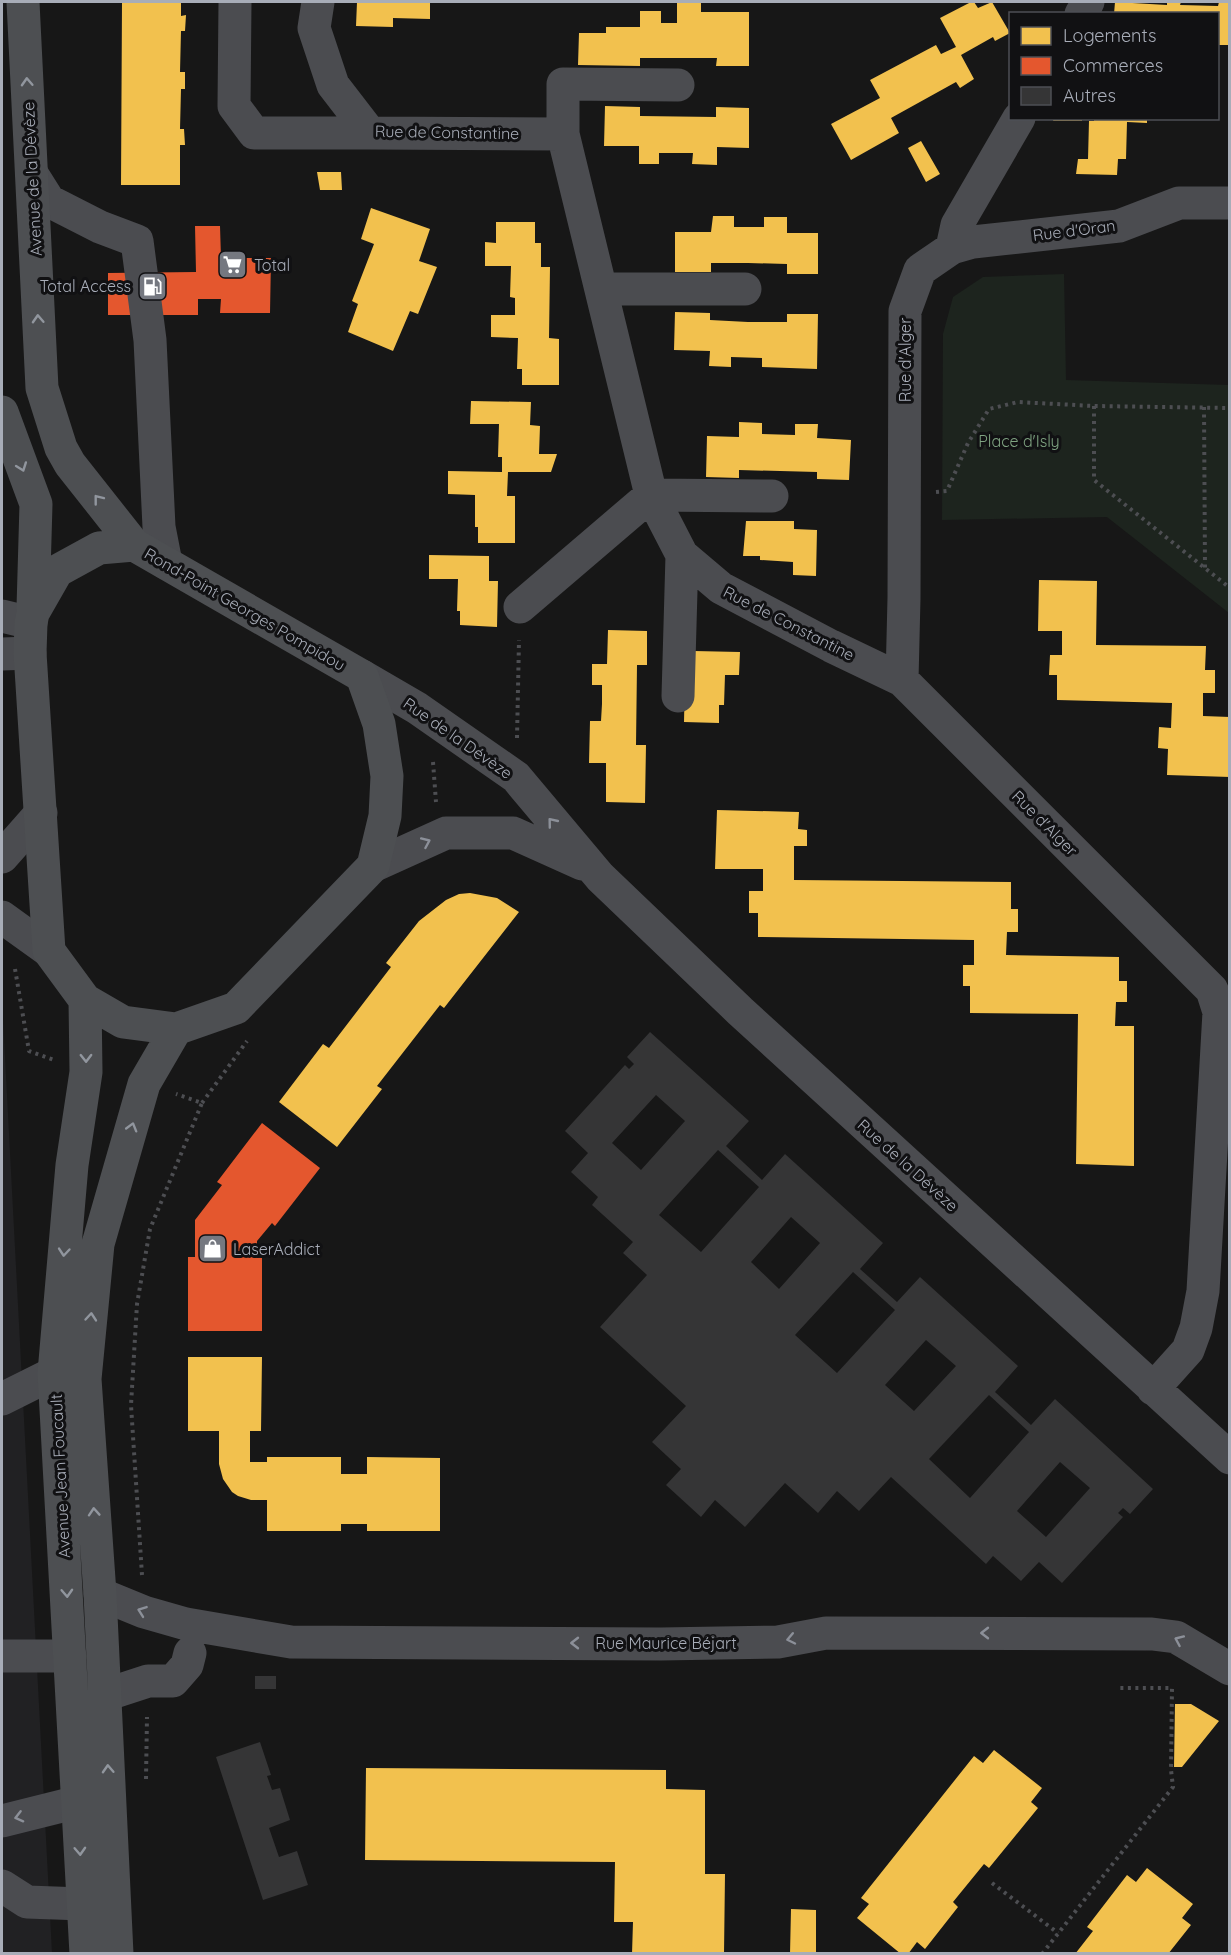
<svg xmlns="http://www.w3.org/2000/svg" width="1231" height="1955" font-family="Quicksand,sans-serif">
<style>
.built{fill:#212123}
.green{fill:#1d241e}
.homes{fill:#f2c14e}
.shops{fill:#e4572e}
.building{fill:#353536;fill-rule:evenodd}
.lines{fill:none;stroke-linecap:round;stroke-linejoin:round}
.path{stroke:#4d4e52;stroke-width:4;stroke-dasharray:3 4.5;stroke-linecap:butt}
.minor{stroke:#4b4c50;stroke-width:33}
.major{stroke:#4d4f52;stroke-width:33}
.oneway{stroke:#91969e}
.oneway2{stroke:#8c9099}
.labels{text-anchor:middle;dominant-baseline:central;stroke-width:6;stroke-linejoin:round;paint-order:stroke}
.street-label{font-size:16px;fill:#a8adb8;stroke:#111113}
.poi-label{font-size:16px;fill:#a8adb8;stroke:#111113;text-anchor:start}
.park-label{font-size:16px;fill:#7fa381;stroke:#111113}
</style>
<rect width="100%" height="100%" fill="#171717"/>
<path class="built" d="M2 1000 52 1953H2Z"/>
<path class="green" d="M1064 274 1066 380 1229 385V613L1107 517 942 520 943 334 953 297 983 277Z"/>
<path class="homes" d="M122 2H181V16L186 15 185 31H181L180 72H185V89H181L180 129H184L185 145H180V185H121Z
M357 2H430V19L393 18V27L356 26Z
M677 2H701V12H749V66H716L717 58H640V66L578 65 579 33H606V27H640V11H661V23H677Z
M971 2H974L978 8 992 2 1010 33 995 41 993 37 961 55 974 79 960 88 956 82 891 118 899 133 851 160 831 124 880 98 870 80 936 45 941 54 956 47 940 18Z
M1115 2 1167 5V2H1181L1180 5 1218 6 1219 2H1230V45H1218V14H1114Z
M605 106 640 107V116L716 117V107L749 108V148L717 147V165L692 164 693 153H659V164H639V146H604Z
M1054 118H1082V121H1053Z
M1094 118H1147V123L1127 122 1126 159H1118L1117 175 1076 174 1078 159H1088L1089 121H1094Z
M921 141 940 174 926 182 908 148Z
M317 172H341L342 190H320Z
M371 208 430 229 419 261 437 267 418 314 410 311 393 351 348 332 358 304 352 301 374 244 361 239Z
M713 216H734V227H764V217H787V233H818V274H787V264L748 263H711V272H675V232H711Z
M496 222H535V243H541V267H550L549 338 559 339V385H522V369H517L518 338 491 337V315H515V298L510 297 511 266H485V242L496 243Z
M675 312 710 313V320L748 322H787V314H818L817 369 762 367V358L731 357V367L709 366 710 351 674 350Z
M471 401 531 402 530 425 540 426 539 454H557L551 472H508L507 496H515V543H478V527H475V495L448 494V471L502 472V457H498L499 424H470Z
M739 422 762 423V434L795 435V424H818L817 438 851 440 849 480 817 479V472L739 470V478L706 477 707 436 739 437Z
M746 521H794V529L817 530 816 576 793 575V562L760 560V556H743Z
M429 555 489 556V581H498L497 627 460 625V611H457L458 579H429Z
M1039 580 1097 581 1096 645 1206 646 1205 670H1215V693H1203V716L1230 717V777L1167 775 1168 749 1158 748 1159 727 1171 728 1172 703 1057 700V675H1049L1050 655H1062V631H1038Z
M608 630 647 631V665H637L636 745H646L645 803 606 802V763H589L590 721H601L602 704V685H592V664H607Z
M694 651 740 652 739 675H725L724 705H719V723L684 722 685 674Z
M717 810 799 812 798 829 807 830V846H794V880L1011 882V909H1018V932H1007L1006 955 1119 957V981H1127V1002H1116L1115 1026H1134V1166L1076 1164 1078 1014 970 1013V986H963V965H974V940L758 937V913H749V891H763V869H715Z
M470 893 497 898 519 912 444 1008 440 1005 377 1086 382 1089 337 1147 279 1102 323 1044 329 1048 391 967 386 963 419 921 446 900 459 894Z
M188 1357H262L261 1431H250V1462H267V1457H341V1474H367V1457L440 1458V1531H367V1524H341V1531H267V1500H251L238 1496 232 1492 223 1479 219 1464V1431H188Z
M1175 1704H1191L1219 1721 1182 1767H1174Z
M994 1750 1042 1788 1031 1802 1038 1808 989 1868 984 1864 953 1902 958 1907 925 1949 917 1942 908 1954H901L857 1918 869 1904 861 1898 974 1756 983 1763Z
M366 1768 666 1770V1789L705 1790V1874H725L724 1954H632L633 1922H614L615 1862 365 1860Z
M1147 1868 1193 1904 1182 1918 1191 1925 1168 1954H1075L1093 1931 1087 1927 1127 1875 1136 1882Z
M791 1909 816 1910V1954H790Z"/>
<path class="shops" d="M195 226H220L221 258H271L270 313H220L221 299H198V315H108V273L196 272Z
M262 1123 320 1168 275 1226 272 1223 257 1241V1258H262V1331H188V1257H195V1220L222 1185 217 1182Z"/>
<path class="building" d="M650 1032 749 1121 726 1146 762 1180 785 1154 883 1243 860 1269 897 1302 920 1277 1018 1366 995 1392 1031 1425 1055 1399 1153 1489 1130 1514 1123 1508 1118 1513 1123 1517 1062 1583 1039 1562 1021 1581 993 1556 986 1564 891 1477 859 1511 837 1491 818 1513 785 1483 745 1527 715 1500 701 1517 666 1485 681 1469 652 1442 686 1406 600 1327 647 1275 623 1253 633 1242 592 1205 598 1197 571 1172 588 1153 565 1131 625 1065 629 1069 634 1064 627 1057ZM656 1095 685 1121 641 1170 612 1143ZM718 1150 759 1187 701 1252 659 1215ZM791 1217 820 1243 779 1289 751 1262ZM853 1272 895 1310 837 1373 795 1335ZM926 1340 956 1366 914 1411 885 1385ZM989 1395 1029 1432 970 1498 929 1459ZM1060 1462 1090 1488 1046 1537 1017 1511Z
M255 1676H276V1689H255Z
M260 1742 271 1775 267 1776 272 1790 280 1788 290 1820 269 1828 279 1857 297 1851 308 1885 263 1900 216 1757Z"/>
<g class="lines">
<path class="path" d="M1094 406V480L1230 588
M1204 407 1205 568
M936 492 947 491 968 443 989 409 1018 402 1094 406 1230 408
M517 738 519 640
M433 762 436 802
M15 969 29 1051 54 1060
M202 1103 247 1041
M142 1575 131 1405 137 1304 150 1229 202 1103 176 1094
M146 1779 147 1717
M992 1883 1058 1933
M1042 1954 1173 1787 1171 1770 1172 1688H1119"/>
<path class="minor" d="M235 2 234 106 254 133H370
M318 2 314 28 333 85 370 133 563 134 651 495 682 555 721 588 831 646 902 680
M1081 14 1088 2
M563 134V84L678 85
M32 174 49 201 100 227 137 241 150 340 159 527 166 563
M952 248 957 225 1019 118
M602 289H745
M520 607 651 495 772 496
M2 616 31 623
M2 654 30 653
M362 676 417 708 516 777 600 877 740 1011 1230 1458
M678 696 682 555
M2 857 41 813
M373 866 446 833H513L582 864
M2 917 49 951
M1153 1389 1188 1350 1196 1328 1203 1291 1219 1012 1212 990 902 680 904 598 905 311 920 270 952 248 973 242 1119 226 1179 203H1230
M2 1399 54 1373
M100 1594 144 1612 186 1624 291 1642 661 1644 778 1642 826 1633 1152 1634 1176 1637 1230 1669
M2 1656H70
M105 1695 148 1681H173L187 1665 190 1653
M2 1821 78 1802
M2 1886 27 1902 83 1904"/>
<path class="major" d="M23 2 42 388 61 448 70 464 134 545
M2 412 36 504 33 608
M134 545 362 676 379 724 387 776 385 816 373 866 236 1008 176 1029 123 1022 85 1000 49 951 30 653 31 623 33 613 57 571 99 548Z
M85 1000 86 1072 72 1165 54 1373 86 1954
M117 1954 100 1594 85 1379 98 1244 144 1084 176 1029"/>
</g>
<defs><path id="oneway-chevron" d="M-2-3.5L2.5 0L-2 3.5" fill="none" stroke-width="1.6" stroke-linecap="round" stroke-linejoin="round" transform="scale(1.5)"/></defs>
<g class="oneway">
<use href="#oneway-chevron" transform="translate(27 82) rotate(-93)"/>
<use href="#oneway-chevron" transform="translate(38 319) rotate(-93)"/>
<use href="#oneway-chevron" transform="translate(22 467) rotate(70)"/>
<use href="#oneway-chevron" transform="translate(98 499) rotate(-128)"/>
<use href="#oneway-chevron" transform="translate(86 1058) rotate(89)"/>
<use href="#oneway-chevron" transform="translate(132 1127) rotate(-74)"/>
<use href="#oneway-chevron" transform="translate(64 1252) rotate(95)"/>
<use href="#oneway-chevron" transform="translate(91 1317) rotate(-85)"/>
<use href="#oneway-chevron" transform="translate(94 1512) rotate(-94)"/>
<use href="#oneway-chevron" transform="translate(67 1593) rotate(87)"/>
<use href="#oneway-chevron" transform="translate(108 1769) rotate(-93)"/>
<use href="#oneway-chevron" transform="translate(80 1851) rotate(87)"/>
</g>
<g class="oneway2">
<use href="#oneway-chevron" transform="translate(552 822) rotate(-129)"/>
<use href="#oneway-chevron" transform="translate(426 842) rotate(-24)"/>
<use href="#oneway-chevron" transform="translate(142 1611) rotate(-160)"/>
<use href="#oneway-chevron" transform="translate(985 1633) rotate(-180)"/>
<use href="#oneway-chevron" transform="translate(791 1639) rotate(168)"/>
<use href="#oneway-chevron" transform="translate(1179 1640) rotate(-156)"/>
<use href="#oneway-chevron" transform="translate(575 1643) rotate(-180)"/>
<use href="#oneway-chevron" transform="translate(19 1817) rotate(166)"/>
</g>
<defs>
<symbol id="supermarket-square" viewBox="-11 -11 22 22"><rect x="-9" y="-9" width="18" height="18" rx="4" fill="#757880" stroke="#111113"/><path d="M-6-5.5h2.5l.6 2H6L4.5 2H-2.5L-4.4-4H-6ZM-1.5 3.2a1.3 1.3 0 1 0 .1 0ZM3 3.2a1.3 1.3 0 1 0 .1 0Z" fill="#fff"/></symbol>
<symbol id="fuel-square" viewBox="-11 -11 22 22"><rect x="-9" y="-9" width="18" height="18" rx="4" fill="#757880" stroke="#111113"/><path d="M-5.5-6h7V0h2V4h1.3V-2.5L3-4.5l.8-.8L6-3V5H2.5V1h-1V6h-7ZM-4.2-4.7v3.2H.2V-4.7Z" fill="#fff"/></symbol>
<symbol id="shop-square" viewBox="-11 -11 22 22"><rect x="-9" y="-9" width="18" height="18" rx="4" fill="#757880" stroke="#111113"/><path d="M-5-2.5h2.3a2.7 3.5 0 0 1 5.4 0H5L5.5 6h-11ZM-1.5-2.5h3a1.5 2.3 0 0 0-3 0Z" fill="#fff"/></symbol>
</defs>
<g fill-rule="evenodd">
<use href="#supermarket-square" x="216" y="248" width="33" height="33"/>
<use href="#fuel-square" x="136" y="270" width="33" height="33"/>
<use href="#shop-square" x="196" y="1232" width="33" height="33"/>
</g>
<g class="labels">
<g class="street-label">
<text transform="translate(447 132) rotate(1)">Rue de Constantine</text>
<text transform="translate(32 179) rotate(-93)">Avenue de la Dévèze</text>
<text transform="translate(1074 230) rotate(-7)">Rue d'Oran</text>
<text transform="translate(905 360) rotate(-90)">Rue d'Alger</text>
<text transform="translate(245 609) rotate(30)">Rond-Point Georges Pompidou</text>
<text transform="translate(789 623) rotate(27)">Rue de Constantine</text>
<text transform="translate(458 738) rotate(35)">Rue de la Dévèze</text>
<text transform="translate(1045 823) rotate(45)">Rue d'Alger</text>
<text transform="translate(908 1165) rotate(42)">Rue de la Dévèze</text>
<text transform="translate(60 1476) rotate(-93)">Avenue Jean Foucault</text>
<text x="666" y="1643">Rue Maurice Béjart</text>
</g>
<g class="poi-label">
<text x="254" y="265">Total</text>
<text x="131" y="286" text-anchor="end">Total Access</text>
<text x="233" y="1249">LaserAddict</text>
</g>
<g class="park-label">
<text x="1019" y="441">Place d'Isly</text>
</g>
</g>
<rect width="1231" height="1955" fill="none" stroke="#a8adb8" stroke-width="6"/>
<rect x="1009" y="12" width="210" height="108" fill="#111113" stroke="#4d4f55" stroke-width="1.5"/>
<rect x="1021" y="27" width="30" height="18" fill="#f2c14e" stroke="#4d4f55" stroke-width="1.5"/>
<text x="1063" y="42" font-size="18" fill="#a8adb8">Logements</text>
<rect x="1021" y="57" width="30" height="18" fill="#e4572e" stroke="#4d4f55" stroke-width="1.5"/>
<text x="1063" y="72" font-size="18" fill="#a8adb8">Commerces</text>
<rect x="1021" y="87" width="30" height="18" fill="#353536" stroke="#4d4f55" stroke-width="1.5"/>
<text x="1063" y="102" font-size="18" fill="#a8adb8">Autres</text>
</svg>
